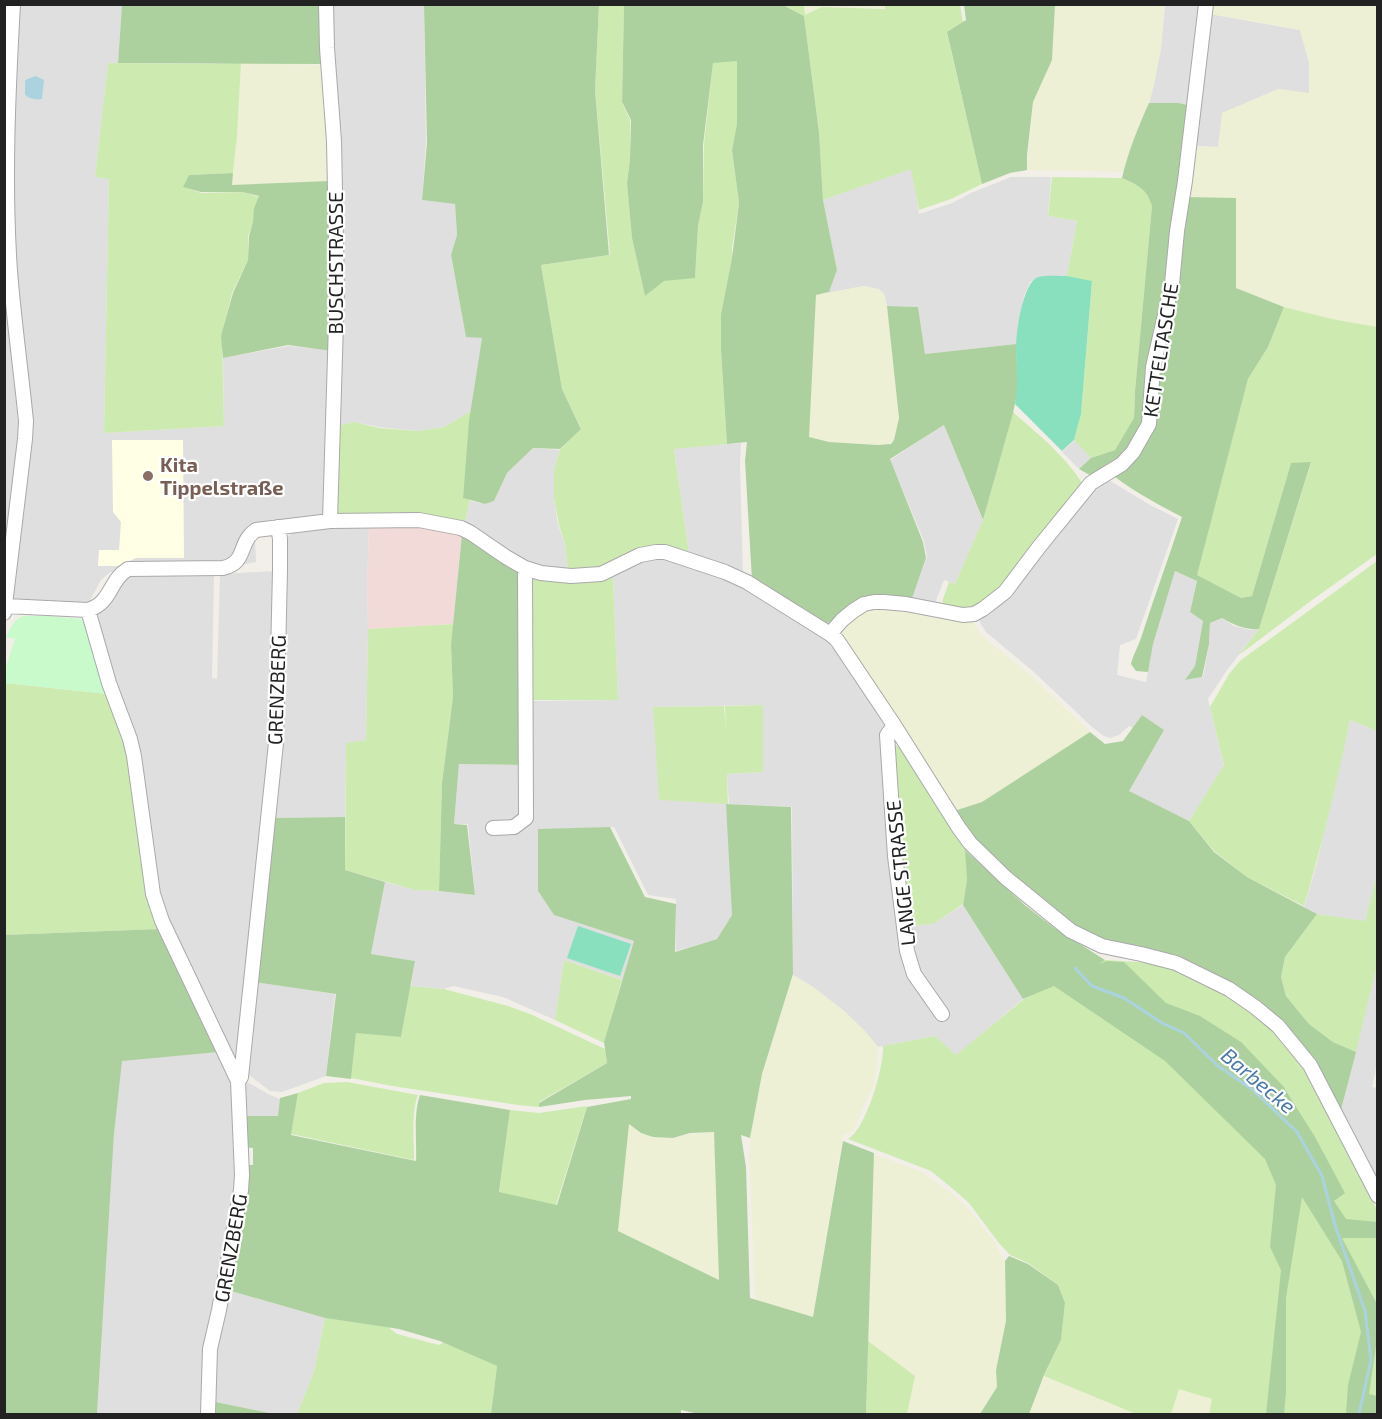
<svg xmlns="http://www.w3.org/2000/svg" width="1382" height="1419" font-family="'Exo 2',sans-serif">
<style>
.residential{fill:#e0dfdf}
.commercial{fill:#f2dad9}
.education{fill:#ffffe5}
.farmland{fill:#eef0d5}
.grass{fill:#cdebb0}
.forest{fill:#add19e;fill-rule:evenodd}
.park{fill:#c8facc}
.pitch{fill:#88e0be}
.water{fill:#aad3df}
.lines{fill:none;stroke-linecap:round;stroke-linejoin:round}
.stream{stroke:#aad3df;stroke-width:3}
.minor-casing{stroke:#a9a9a9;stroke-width:16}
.minor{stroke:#fff;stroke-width:14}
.education-dot{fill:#8d6e63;stroke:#fff;stroke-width:2}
.labels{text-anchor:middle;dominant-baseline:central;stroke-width:4.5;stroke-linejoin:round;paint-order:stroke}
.street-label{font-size:20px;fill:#222;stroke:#fff}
.education-label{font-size:20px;font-weight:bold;fill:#785e54;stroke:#fff;text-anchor:start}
.water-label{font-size:21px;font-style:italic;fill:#4a7aab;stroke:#fff}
</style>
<rect width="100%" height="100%" fill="#f2efe9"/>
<path class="residential" d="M19 5H122L118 63H108L95 177 109 178 104 433 224 426 223 358 288 346 332 350 325 518 257 534 255 541 256 562 241 565 125 567 109 573 101 580 88 604 20 603 12 597 24 513 31 422 16 283 13 165Z
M329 5H424L426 143 422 200 455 204 457 236 451 256 466 336 482 338 471 411 444 427 418 431 379 427 354 422 336 426Z
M1165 5H1204L1192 106 1180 103H1149L1161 48Z
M1210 14 1300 30 1309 62V94L1278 89 1218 147 1193 146Z
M912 168 919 214 952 203 971 193 1011 177H1051L1048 216 1077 221 1067 276 1039 277 1030 282 1024 296 1016 344 925 354 918 307 887 306 884 294 879 290 864 286 828 293 837 270 823 200Z
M4 268 6 293 20 444 4 561Z
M944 425 983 521 955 584 944 580 934 606 910 601 927 557 924 541 890 460Z
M1075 440 1092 458 1079 469 1062 452Z
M741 443 740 464 743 576 689 554 674 448Z
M533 448 560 450 554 469V500L558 525 565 544 568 571 530 567 465 522 470 501 485 504 494 501 507 473Z
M1107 479 1150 505 1178 519 1136 639 1120 645 1117 675 1146 682 1153 643 1175 571 1197 581 1190 612 1203 621 1195 666 1186 680 1203 677 1209 644 1210 623 1222 618 1234 626 1250 630 1259 629 1227 670 1208 699 1224 766 1189 821 1128 791 1163 730 1142 715 1133 728 1129 726 1119 735 1110 738 1104 736 1092 727 1035 673 986 632 980 623 978 616 1089 492Z
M369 525 367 582 368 629 366 740 346 744 345 817 272 818 284 541 294 531 314 528Z
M653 558H667L741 585 827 640 862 689 885 725V746L902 927 932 924 963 905 1023 999 956 1056 935 1036 878 1047 844 1011 813 987 793 975 792 807 729 804 727 774 763 772 762 705 653 707 726 804 730 846 732 915 717 939 676 951V899L648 895 614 827 539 830 538 891 554 915 634 941 623 980 564 960 555 1020 503 997 453 986 444 989 411 986 415 961 371 954 385 882 416 890 439 891 475 895 468 824H454L459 764 528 765 529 701 618 700 613 575 635 563Z
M276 571 272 719 240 1055 230 1057 161 904 94 615 122 575 178 574 214 576 212 678 217 679 220 574Z
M1350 720 1377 731V874L1365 922 1317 914 1304 907 1317 863Z
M1377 965 1378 1059 1372 1087 1377 1088V1179L1341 1111Z
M254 982 335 994 326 1076 282 1092 270 1091 245 1072Z
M220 1052 234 1083 239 1189 205 1414H97L114 1134 121 1060Z
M244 1080 268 1094 280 1099 278 1116H241Z
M224 1289 325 1318 314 1372 297 1414H275L211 1401 213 1349Z"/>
<path class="commercial" d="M369 525H422L462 533 453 624 368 629 367 583Z"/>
<path class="education" d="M112 440H183L184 558H136L119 566H98L99 550H119L121 522 113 512Z"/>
<path class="farmland" d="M885 4V8L822 7 805 16 804 5Z
M1055 5H1164L1161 49 1154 85 1149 104 1138 126 1123 172 1027 170 1033 102 1052 60Z
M1211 5H1377V327L1332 319 1284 307 1236 288V198L1186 197 1193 146 1218 147 1222 113 1278 89 1309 93V62L1300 30 1210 14Z
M241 63 323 65 327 105 329 181 232 185 237 136Z
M864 286 879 289 884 294 887 306 899 418 894 440 886 445 828 442 808 437 816 295Z
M875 608H904L964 618 972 621 981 635 1035 679 1090 732 982 802 954 811 840 636 842 626 856 616Z
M793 975 813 987 844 1011 864 1030 878 1047 877 1067 873 1086 853 1131 843 1135 813 1317 755 1299 749 1152 752 1124 762 1074Z
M628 1123 640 1133 653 1137 673 1138 690 1134 714 1132 720 1280 618 1231Z
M874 1154 922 1172 954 1195 971 1212 995 1242 1004 1261 1007 1322 996 1369 997 1387 980 1414H907L914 1376 868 1341Z
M1044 1376 1136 1414H1029Z
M1179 1389 1212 1398 1209 1414H1171Z"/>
<path class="grass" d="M599 5H624L622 103 630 120V160L627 182 632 238 645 296 663 281 695 277 698 226 703 202 704 144 713 62 737 60V125L732 150 739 203 732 248V258L721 315V351L727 444 674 449 689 554 670 549 608 567 568 571 565 544 559 525 554 499V469L560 450 581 428 562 389 541 265 610 255 595 89Z
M784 5H804L805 15 822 7 885 9V5H960L963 22 947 33 982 184 951 199 919 210 911 169 823 200 819 131 804 16Z
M108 63 207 64 241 63 237 136 233 173 189 175 184 187 201 193 242 192 259 197 254 208V221L248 236V260L232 293 222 336 224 426 104 433 109 179 95 177Z
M1052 177 1122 178 1141 187 1150 197 1152 206 1135 391 1134 419 1115 450 1091 458 1074 440 1081 414 1092 282 1067 276 1077 221 1048 216Z
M1284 307 1332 319 1377 327V554L1312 600 1239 655 1259 629 1311 463H1291L1252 596 1241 598 1196 575 1248 379 1268 347Z
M471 411 463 498 470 500 465 522C423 512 379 516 336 518V426L354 422 379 428 418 431 444 427Z
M1013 412C1038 434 1067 457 1084 486L996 594 979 605 966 610 942 607 943 599 949 582 955 584 983 520Z
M1377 561V731L1350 720C1337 783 1322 845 1304 906L1247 877 1214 851 1189 821 1224 765 1210 707 1229 674 1241 660Z
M529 576 590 580 613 576 618 700H529Z
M454 624 451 645 453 697 442 783 439 891 415 890 345 870 346 743 366 740 368 629Z
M4 683 108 694 126 744 145 885 149 903 158 929 5 935Z
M763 705V772L727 774 728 804 659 800 653 707 724 706 726 730 725 706Z
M891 745 899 746 943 813 966 850 967 879 963 904 933 924 906 926Z
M1377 874V965L1356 1052 1333 1042 1309 1024 1286 996 1281 977 1285 957 1317 914 1365 921Z
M564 960 622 980 604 1043 555 1020Z
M1105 960 1138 962 1171 967 1222 992 1263 1021 1285 1042 1301 1064 1324 1102 1377 1210V1414H1209L1212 1399 1179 1389 1171 1414H1136L1044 1376 1061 1340 1065 1303 1058 1285 1028 1263 1010 1255 998 1242 969 1203 953 1189 931 1171 848 1139C866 1129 884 1067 883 1046L935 1036 956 1055 1024 999Z
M410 986 444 989 508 1006 530 1014 605 1049 607 1063 539 1102V1107L518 1105 392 1086 351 1078 356 1032 401 1037Z
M347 1082 418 1095C411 1112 414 1141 414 1160L291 1134 298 1093 324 1083Z
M587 1106 556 1205 499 1193 510 1110 539 1113Z
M325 1318 388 1327 397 1334 439 1345 444 1342 497 1366 491 1414H297L314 1372Z
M868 1341 915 1376 907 1414H866Z"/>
<path class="forest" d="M122 5H319L323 64 118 63Z
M424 5H599L595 90 609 255 541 265 562 389 581 429 560 449 533 448 507 473 494 501 485 504 463 498 469 421 482 338 466 337 451 255 457 235 455 204 422 200 427 143Z
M624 5H783L804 16 819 132 823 200 837 270 829 292 816 295 809 437 829 442 878 445 891 444 894 440 899 418 887 306 918 307 925 354 1016 344 1018 390 1013 413 983 520 944 425 890 459 923 542 926 558 911 601 891 598 825 624 752 580 745 461 747 442 727 444 721 351V314L732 258 739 203 732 150 737 124V61L713 63 703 145V202L698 226 695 278 664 281 645 296 632 238 627 183 630 159 631 120 622 102Z
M964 5H1055L1052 60 1033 102 1027 155V170L1010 173 982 184 947 32 966 20Z
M1149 103H1179L1192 106 1149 414 1130 454 1095 478 1079 469 1091 458 1115 450 1134 418 1135 391 1152 206C1147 188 1137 185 1122 178 1128 152 1138 127 1149 103Z
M233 173 232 185 329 181 332 351 288 345 223 358 221 336 233 293 248 260 249 236 253 222 254 208 259 196 242 192H201L183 187 189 175Z
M1186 197 1236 198V288L1284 307 1268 347 1248 379 1197 575 1241 598 1252 596 1291 463 1311 462 1259 629C1245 630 1234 625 1222 618L1210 623 1209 644 1202 677 1185 680 1195 666 1203 621 1190 612 1197 581 1175 571 1153 644 1148 672 1136 671 1131 664C1133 655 1138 647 1141 638 1154 597 1169 557 1182 517 1157 504 1133 491 1111 474L1150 425Z
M462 534 521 573 524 765 459 764 454 824 467 825 475 895 439 891 442 783 453 697 451 645Z
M1142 715 1164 730 1129 791 1189 821 1214 852 1247 877 1317 914 1285 957 1281 977 1286 996 1309 1024 1333 1042 1356 1052 1341 1110 1316 1065 1300 1042 1268 1012 1232 986 1104 943 1050 911 972 841 954 811 982 802 1090 732 1105 744 1123 741Z
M726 804 791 807 793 974 762 1074 750 1138 741 1135 746 1167 750 1298 813 1317 843 1141 874 1153 866 1414H699L681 1410V1414H491L497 1366 440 1341 399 1329 325 1318 224 1289 245 1165H253V1148L243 1147 242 1116H278L280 1098 298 1093 291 1135 416 1161C417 1140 413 1115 420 1095L510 1110 499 1192 557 1205 587 1107 631 1099V1096L585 1100 539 1107V1103L607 1063 604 1042 634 941 554 915 538 891V829L610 827 645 897 676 904 675 952 717 939 732 915ZM629 1124 641 1133 653 1137 673 1138 690 1133 714 1132 719 1280 618 1231Z
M345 817V870L385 882 371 954 415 961 401 1037 356 1033 351 1079 326 1076 336 994 254 982 272 818Z
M965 850 1026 906 1053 927 1105 960 1099 964 1107 961 1124 962 1166 1003 1200 1016 1241 1042 1283 1086 1315 1137 1345 1193 1334 1201 1346 1219 1377 1222V1238H1342L1377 1304V1339L1369 1394 1377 1396V1414H1346L1348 1385 1361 1332 1342 1261 1302 1197 1286 1298V1393L1284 1414H1266L1281 1270 1270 1247 1276 1185 1265 1159 1165 1061 1054 986 1023 999 963 905 967 879Z
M159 929 219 1052 122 1061 114 1134 97 1414H5L4 935Z
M1009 1256 1028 1264 1058 1285 1065 1303 1061 1340 1044 1375 1029 1414H980L997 1387 996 1370 1006 1321 1005 1261Z
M211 1401 274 1414H211Z"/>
<path class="park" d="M23 616H47L82 619 92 643 108 694 5 683V670L15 639 6 637C10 629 14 619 23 616Z"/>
<path class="pitch" d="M1067 276 1092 281 1081 414 1074 440 1062 451 1015 404C1019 385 1016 366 1016 347 1016 332 1023 282 1038 277 1045 275 1060 276 1067 276Z
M578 926 631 944 620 976 567 958Z"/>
<path class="water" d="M36 76 44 80 42 99C37 100 28 99 25 94V81L27 79Z"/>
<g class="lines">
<path class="stream" d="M1075 968 1092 986 1124 998 1162 1023 1184 1033 1218 1066 1253 1090 1297 1132 1322 1176 1335 1225 1365 1311 1371 1360 1359 1414"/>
<defs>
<path id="minor" d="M326 4 327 48 334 141 337 290 330 521
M6 606 88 610C112 603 109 580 128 569L223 568C248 562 237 543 256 530L330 521 419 520 461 528 471 533 506 557 525 568 541 573 571 576 601 574 640 555 656 552H665L725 572 747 582 830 634 837 640 894 725 959 828 970 843 1006 878 1071 931 1102 946 1141 954 1176 963 1229 989 1255 1007 1278 1026 1310 1065 1378 1196
M88 610 109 683 130 739 134 756 153 894 162 921 238 1081 242 1175 241 1190 219 1310 210 1349 208 1414
M4 613 25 439 26 421C21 371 14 321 10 271 4 183 8 93 13 4
M830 634 842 620 853 611 864 604 874 602H884L906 604 963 615 974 614 983 609 1005 592 1039 547 1091 483 1122 464 1133 452 1149 424 1153 367 1172 284 1177 231 1185 181 1206 4
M894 725 887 735 895 856 907 951 914 974 942 1014
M493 828 514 827 526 818 525 568
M238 1081 241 1077 276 743 280 570V539L278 527"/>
</defs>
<use href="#minor" class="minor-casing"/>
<use href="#minor" class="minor"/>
</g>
<circle class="education-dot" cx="148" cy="476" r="6"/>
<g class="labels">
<g class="street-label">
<text transform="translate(335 263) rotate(-90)">BUSCHSTRASSE</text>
<text transform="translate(1160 350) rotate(-81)">KETTELTASCHE</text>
<text transform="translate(276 690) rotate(-88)">GRENZBERG</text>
<text transform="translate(900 873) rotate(-96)">LANGE STRASSE</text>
<text transform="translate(230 1248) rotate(-80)">GRENZBERG</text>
</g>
<g class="education-label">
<text x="160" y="464">Kita<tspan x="160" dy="23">Tippelstraße</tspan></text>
</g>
<g class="water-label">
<text transform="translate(1259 1080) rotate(40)">Barbecke</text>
</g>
</g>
<rect width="1382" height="1419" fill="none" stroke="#222222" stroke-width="12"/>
</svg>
